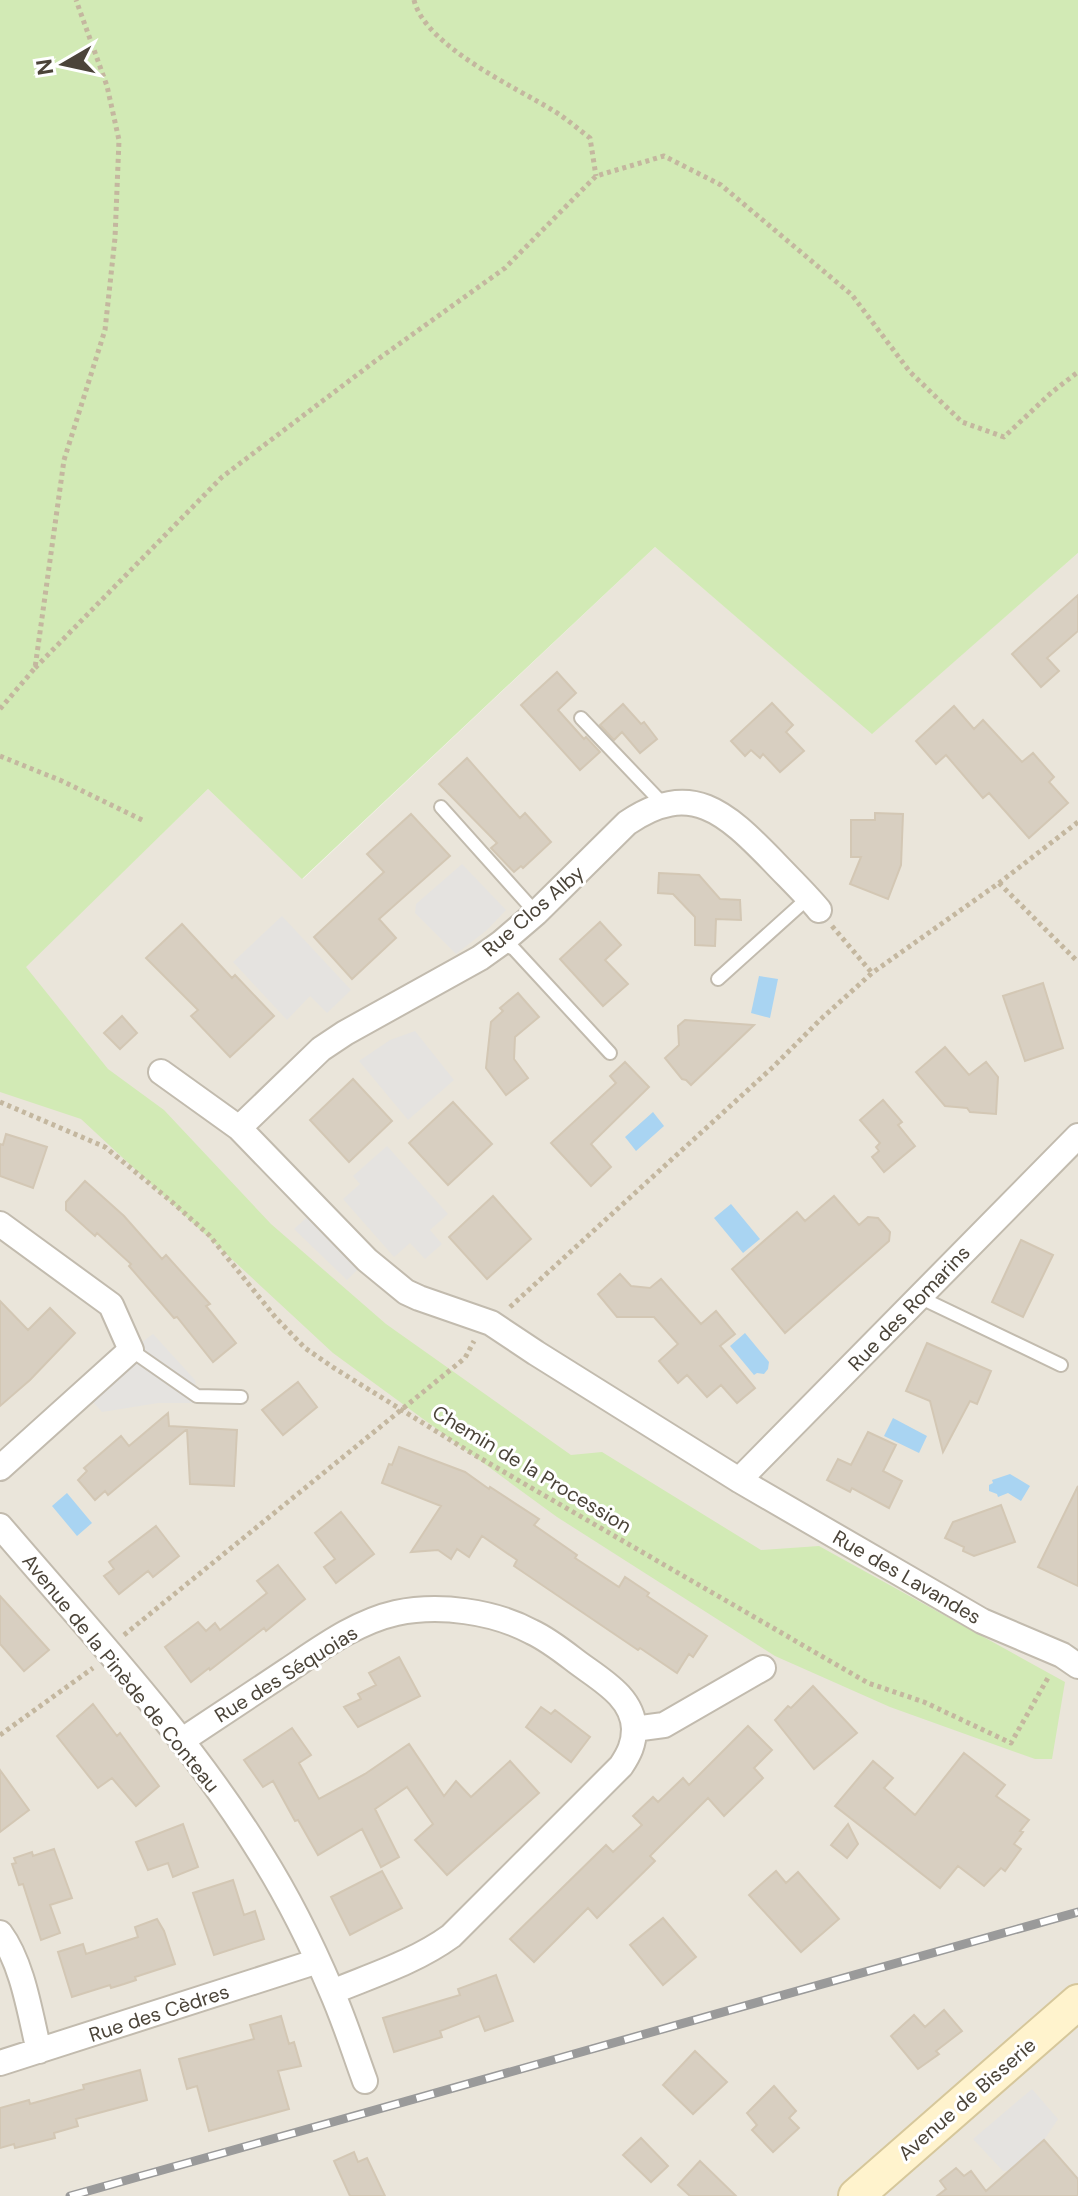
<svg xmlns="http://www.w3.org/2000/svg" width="1078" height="2196" font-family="'DM Sans',sans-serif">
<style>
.residential{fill:#eae5da}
.green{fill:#d2eab5}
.parking{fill:#e5e3e0}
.water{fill:#a9d4f2}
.building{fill:#d8cfc1;stroke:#d3c7b4;stroke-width:2}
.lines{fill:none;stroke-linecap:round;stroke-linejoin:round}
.lane-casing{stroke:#c2bbae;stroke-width:16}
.street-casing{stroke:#c2bbae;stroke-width:28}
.secondary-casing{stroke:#d6c79b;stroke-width:38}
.path{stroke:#c4b79f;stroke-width:5;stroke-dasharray:4 4;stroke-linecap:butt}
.lane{stroke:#fff;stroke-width:12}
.street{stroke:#fff;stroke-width:24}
.secondary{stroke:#fff3cd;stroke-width:34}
.rail-casing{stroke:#9a9a9a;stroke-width:9}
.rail{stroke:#fff;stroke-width:6;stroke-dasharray:18;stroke-linecap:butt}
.labels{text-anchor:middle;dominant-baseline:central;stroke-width:6;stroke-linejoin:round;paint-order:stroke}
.street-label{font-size:20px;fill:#4b4439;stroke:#fff}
</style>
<rect width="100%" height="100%" fill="#f6f3ec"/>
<path class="residential" d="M655 547 872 733 1078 553V2196H0V991L208 789 303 879Z"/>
<path class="green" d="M0 0H1078V553L872 734 655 547 302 879 208 789 26 967 108 1069 164 1110 271 1224 386 1324 571 1455 602 1452 761 1550 819 1546 1065 1682 1052 1759H1035L890 1707 775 1656 557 1517 333 1353 81 1119 0 1092Z"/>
<path class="parking" d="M462 864 506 910 487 930 456 954 415 913 416 904Z
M282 916 351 990 327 1013 310 996 287 1020 233 962Z
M415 1031 454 1080 408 1120 359 1061 390 1040Z
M387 1146 448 1214 430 1230 442 1244 425 1259 410 1243 394 1257 343 1199 360 1184 353 1176Z
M316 1209 367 1260 347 1280 294 1229Z
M153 1334 195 1380 198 1403H158L102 1412 84 1392 131 1350Z
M1032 2089 1058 2119 1044 2140 1009 2171H1003L973 2139Z"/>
<path class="water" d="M759 976 778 979 770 1018 751 1013Z
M653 1112 664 1126 636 1151 625 1137Z
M731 1204 760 1239 743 1253 714 1218Z
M745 1333 769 1362 768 1369 764 1374 757 1373 754 1375 730 1346Z
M893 1418 927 1436 919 1453 884 1436Z
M1010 1474 1030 1486 1021 1501 1008 1493 998 1497 997 1494 989 1491V1485L993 1483 992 1480Z
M67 1493 92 1523 77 1536 52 1506Z"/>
<path class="building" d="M1078 595V631L1047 658 1059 671 1041 687 1012 654Z
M557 672 576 693 558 710 584 739 586 737 600 752 580 770 521 705Z
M772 703 793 725 786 732 804 751 780 772 763 754 760 758 751 750 745 756 731 741Z
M623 704 641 724 644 722 657 739 640 753 622 732 614 740 600 725Z
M954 706 974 729 983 720 1022 762 1033 753 1054 777 1049 782 1068 803 1029 838 989 793 983 798 946 755 936 764 916 741Z
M467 758 520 818 525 813 551 842 523 868 521 866 514 872 491 848 497 843 439 784Z
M875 813 903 814 901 865 888 899 850 884 861 857H851V820H875Z
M411 814 450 856 379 919 396 938 352 979 314 937 384 872 367 854Z
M659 873 699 875 720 899 740 900 741 920 716 919 715 946 695 945V917L673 894 658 893Z
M600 922 621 945 605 960 628 984 603 1006 560 959Z
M182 924 232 978 235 975 274 1016 230 1057 191 1016 198 1010 146 958Z
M1043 983 1063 1048 1025 1061 1003 996Z
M518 993 539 1017 515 1037 514 1059 528 1078 506 1095 486 1068 491 1022 503 1011 500 1008Z
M122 1016 137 1033 120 1049 104 1033Z
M685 1020 754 1025 691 1085 686 1080 682 1079 665 1058 679 1045 678 1026Z
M945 1047 969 1075 986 1062 998 1077 996 1114 970 1112 967 1108 945 1106 916 1072Z
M625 1062 649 1087 591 1144 611 1167 591 1186 551 1143 616 1083 610 1076Z
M353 1079 392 1121 349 1162 310 1120Z
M883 1100 902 1122 898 1125 915 1146 884 1172 872 1157 879 1151 876 1147 880 1143 860 1120Z
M453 1102 492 1144 448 1185 409 1143Z
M6 1134 47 1147 33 1188 0 1176V1144L3 1145Z
M85 1181 124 1216 162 1259 166 1255 210 1304 206 1306 236 1343 213 1362 177 1317 174 1318 129 1266 131 1264 97 1233 95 1236 66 1210V1202Z
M493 1196 531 1239 487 1279 449 1237Z
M834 1196 859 1225 868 1217 878 1218 890 1232 889 1241 785 1333 732 1269 797 1212 805 1221Z
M1021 1240 1053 1255 1023 1317 992 1302Z
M620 1274 631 1286 650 1288 661 1279 701 1324 716 1311 735 1334 720 1346 755 1388 737 1403 721 1385 707 1397 687 1375 678 1383 659 1361 678 1344 654 1317H617L598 1294Z
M0 1301 28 1330 50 1308 75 1333 30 1380 0 1406Z
M927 1343 991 1371 977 1404 970 1401 943 1452 930 1401 906 1391Z
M298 1382 317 1407 283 1435 262 1410Z
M168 1413 169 1426 237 1430 234 1486 190 1484 187 1429 108 1495 105 1491 95 1500 78 1480 87 1471 84 1468 121 1436 129 1446Z
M868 1432 896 1445 883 1471 902 1481 889 1508 852 1488 850 1492 827 1480 838 1459 851 1465Z
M399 1447 465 1472 489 1489 490 1487 539 1519 534 1525 577 1555 575 1558 619 1587 625 1577 649 1593 647 1596 707 1636 693 1657 689 1654 677 1673 640 1648 638 1650 514 1566 517 1560 482 1536 469 1557 457 1549 451 1559 438 1550 411 1552 441 1506 382 1483 389 1464 392 1465Z
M1078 1486V1586L1038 1567Z
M1001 1505 1015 1542 974 1556 963 1551 964 1547 945 1538 953 1522Z
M341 1512 374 1554 336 1583 324 1567 335 1559 315 1533Z
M156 1526 179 1556 153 1577 148 1571 119 1594 104 1576 114 1569 109 1562Z
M278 1565 305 1599 266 1631 264 1628 210 1670 209 1668 191 1682 165 1647 198 1622 206 1631 215 1623 220 1630 267 1593 257 1581Z
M0 1596 49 1650 24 1671 0 1644Z
M399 1657 420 1696 358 1727 344 1707 361 1699 358 1694 376 1685 369 1673Z
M813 1686 857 1733 814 1769 775 1720 788 1706 791 1708Z
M93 1704 117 1736 120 1733 159 1786 136 1806 112 1778 98 1788 57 1736Z
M541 1707 551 1714 555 1710 590 1737 571 1762 526 1727Z
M748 1726 772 1750 754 1768 763 1778 724 1816 708 1798 650 1856 655 1861 597 1918 588 1908 534 1962 510 1939 606 1845 613 1852 642 1825 633 1816 653 1797 658 1802 683 1778 689 1785Z
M292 1728 311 1755 299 1763 319 1799 365 1774 409 1744 444 1796 456 1781 471 1797 510 1761 539 1793 447 1875 415 1840 433 1824 407 1787 375 1809 399 1857 381 1867 362 1829 318 1855 298 1820 295 1821 273 1781 263 1787 244 1760Z
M964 1753 1005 1785 996 1796 1029 1820 1020 1831 1023 1832 1014 1844 1021 1849 1005 1871 1001 1868 984 1886 958 1866 940 1888 835 1806 873 1761 893 1778 884 1788 915 1815Z
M0 1770 29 1810 0 1832Z
M183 1824 198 1867 173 1877 168 1863 148 1870 136 1842Z
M848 1824 858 1844 847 1858 831 1845Z
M54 1849 72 1898 50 1905 60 1933 41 1940 23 1884 19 1885 12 1864 16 1863 14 1858 32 1852 33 1856Z
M382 1871 402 1908 350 1935 331 1897Z
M776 1871 786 1883 798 1872 839 1919 801 1952 749 1895Z
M233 1880 244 1915 255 1911 264 1939 214 1955 193 1893Z
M663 1918 696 1957 663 1985 630 1945Z
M157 1919 164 1931 175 1964 135 1977 136 1980 124 1984 111 1988 110 1985 72 1997 58 1952 83 1944 86 1954 138 1937 135 1927Z
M496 1975 513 2021 485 2031 479 2016 440 2031 442 2037 394 2052 383 2018 460 1995 458 1989Z
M944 2010 962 2031 936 2051 939 2054 918 2069 891 2036 914 2015 925 2027Z
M281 2016 289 2044 294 2042 301 2066 278 2071 289 2109 209 2131 197 2086 187 2089 179 2059 254 2039 250 2025Z
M695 2051 727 2082 693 2114 663 2085Z
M140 2070 147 2100 76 2119 78 2126 54 2133 55 2138 15 2148 14 2144 0 2148V2108L29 2100 30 2104 84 2089 83 2085Z
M774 2086 796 2111 789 2118 799 2128 773 2152 752 2130 757 2125 747 2113Z
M641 2138 668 2166 651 2182 623 2155Z
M1044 2140 1078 2179V2196H937L946 2189 940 2181 956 2168 964 2176 971 2171 986 2191Z
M354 2152 358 2162 367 2158 385 2196H350L334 2161Z
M700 2161 736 2196H690L678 2185Z"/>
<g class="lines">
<defs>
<path id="lane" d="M581 718 663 804
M441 807 536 913
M501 943 514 949 610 1053
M718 979 808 898
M919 1297 1061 1365
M131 1350 197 1396 241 1397"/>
<path id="street" d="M161 1072 239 1128 367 1260 406 1292 419 1298 491 1323 536 1353 739 1480 982 1621 1062 1655 1078 1666
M239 1128 321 1049 345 1033 480 958 501 943 536 913 627 823C691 779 726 813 772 860 788 877 804 892 819 910
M0 1224 111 1305 131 1350 0 1468
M739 1480 1078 1136
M0 1526C89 1630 190 1738 261 1854 288 1897 311 1943 331 1990 344 2019 354 2051 365 2081
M181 1741C217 1717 253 1693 288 1670 321 1648 356 1622 396 1613 439 1604 493 1611 532 1632 547 1639 560 1649 573 1659 597 1678 633 1695 634 1729
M0 1933C23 1964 30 2014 39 2051
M332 1992C373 1975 415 1962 451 1936L621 1766C629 1754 634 1744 634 1729L664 1725 763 1668
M0 2063 318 1961"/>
<path id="secondary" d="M856 2196 1078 2002"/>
</defs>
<use href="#lane" class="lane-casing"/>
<use href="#street" class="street-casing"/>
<use href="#secondary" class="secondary-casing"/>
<path class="path" d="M414 0C425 46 515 87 554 111 567 119 578 129 590 138L596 176
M35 668 222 477 374 362 505 268 596 176 664 156 721 185 852 295 910 372 962 422 1004 437 1052 392 1078 372
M0 709 35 668 64 460 105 330 115 238 119 140 107 86 76 0
M0 756 62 781 144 821
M999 883 1078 962
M832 926 872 973
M0 1102 105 1147 172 1202 209 1235 276 1318 305 1348 334 1368 473 1454 868 1683 924 1702 1011 1743 1049 1676
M510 1307 773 1067 822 1018 872 973 999 883 1078 822
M124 1635 465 1358 474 1341
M0 1735 93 1668"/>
<use href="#lane" class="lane"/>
<use href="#street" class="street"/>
<use href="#secondary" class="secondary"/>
<defs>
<path id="rail" d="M70 2196 1078 1912"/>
</defs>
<use href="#rail" class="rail-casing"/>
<use href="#rail" class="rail"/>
</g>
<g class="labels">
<g class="street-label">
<text transform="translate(533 911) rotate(-41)">Rue Clos Alby</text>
<text transform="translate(909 1308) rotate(-46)">Rue des Romarins</text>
<text transform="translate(532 1469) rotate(31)">Chemin de la Procession</text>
<text transform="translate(907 1577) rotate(30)">Rue des Lavandes</text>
<text transform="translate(121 1673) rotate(51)">Avenue de la Pinède de Conteau</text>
<text transform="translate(286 1674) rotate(-32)">Rue des Séquoias</text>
<text transform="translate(159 2013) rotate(-18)">Rue des Cèdres</text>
<text transform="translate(967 2099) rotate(-41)">Avenue de Bisserie</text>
</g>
</g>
<g transform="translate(64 64) rotate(261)" stroke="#ffffff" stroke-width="6" paint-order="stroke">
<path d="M0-6L14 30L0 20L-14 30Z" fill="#4b4439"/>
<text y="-12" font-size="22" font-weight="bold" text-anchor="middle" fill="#4b4439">N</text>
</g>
</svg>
